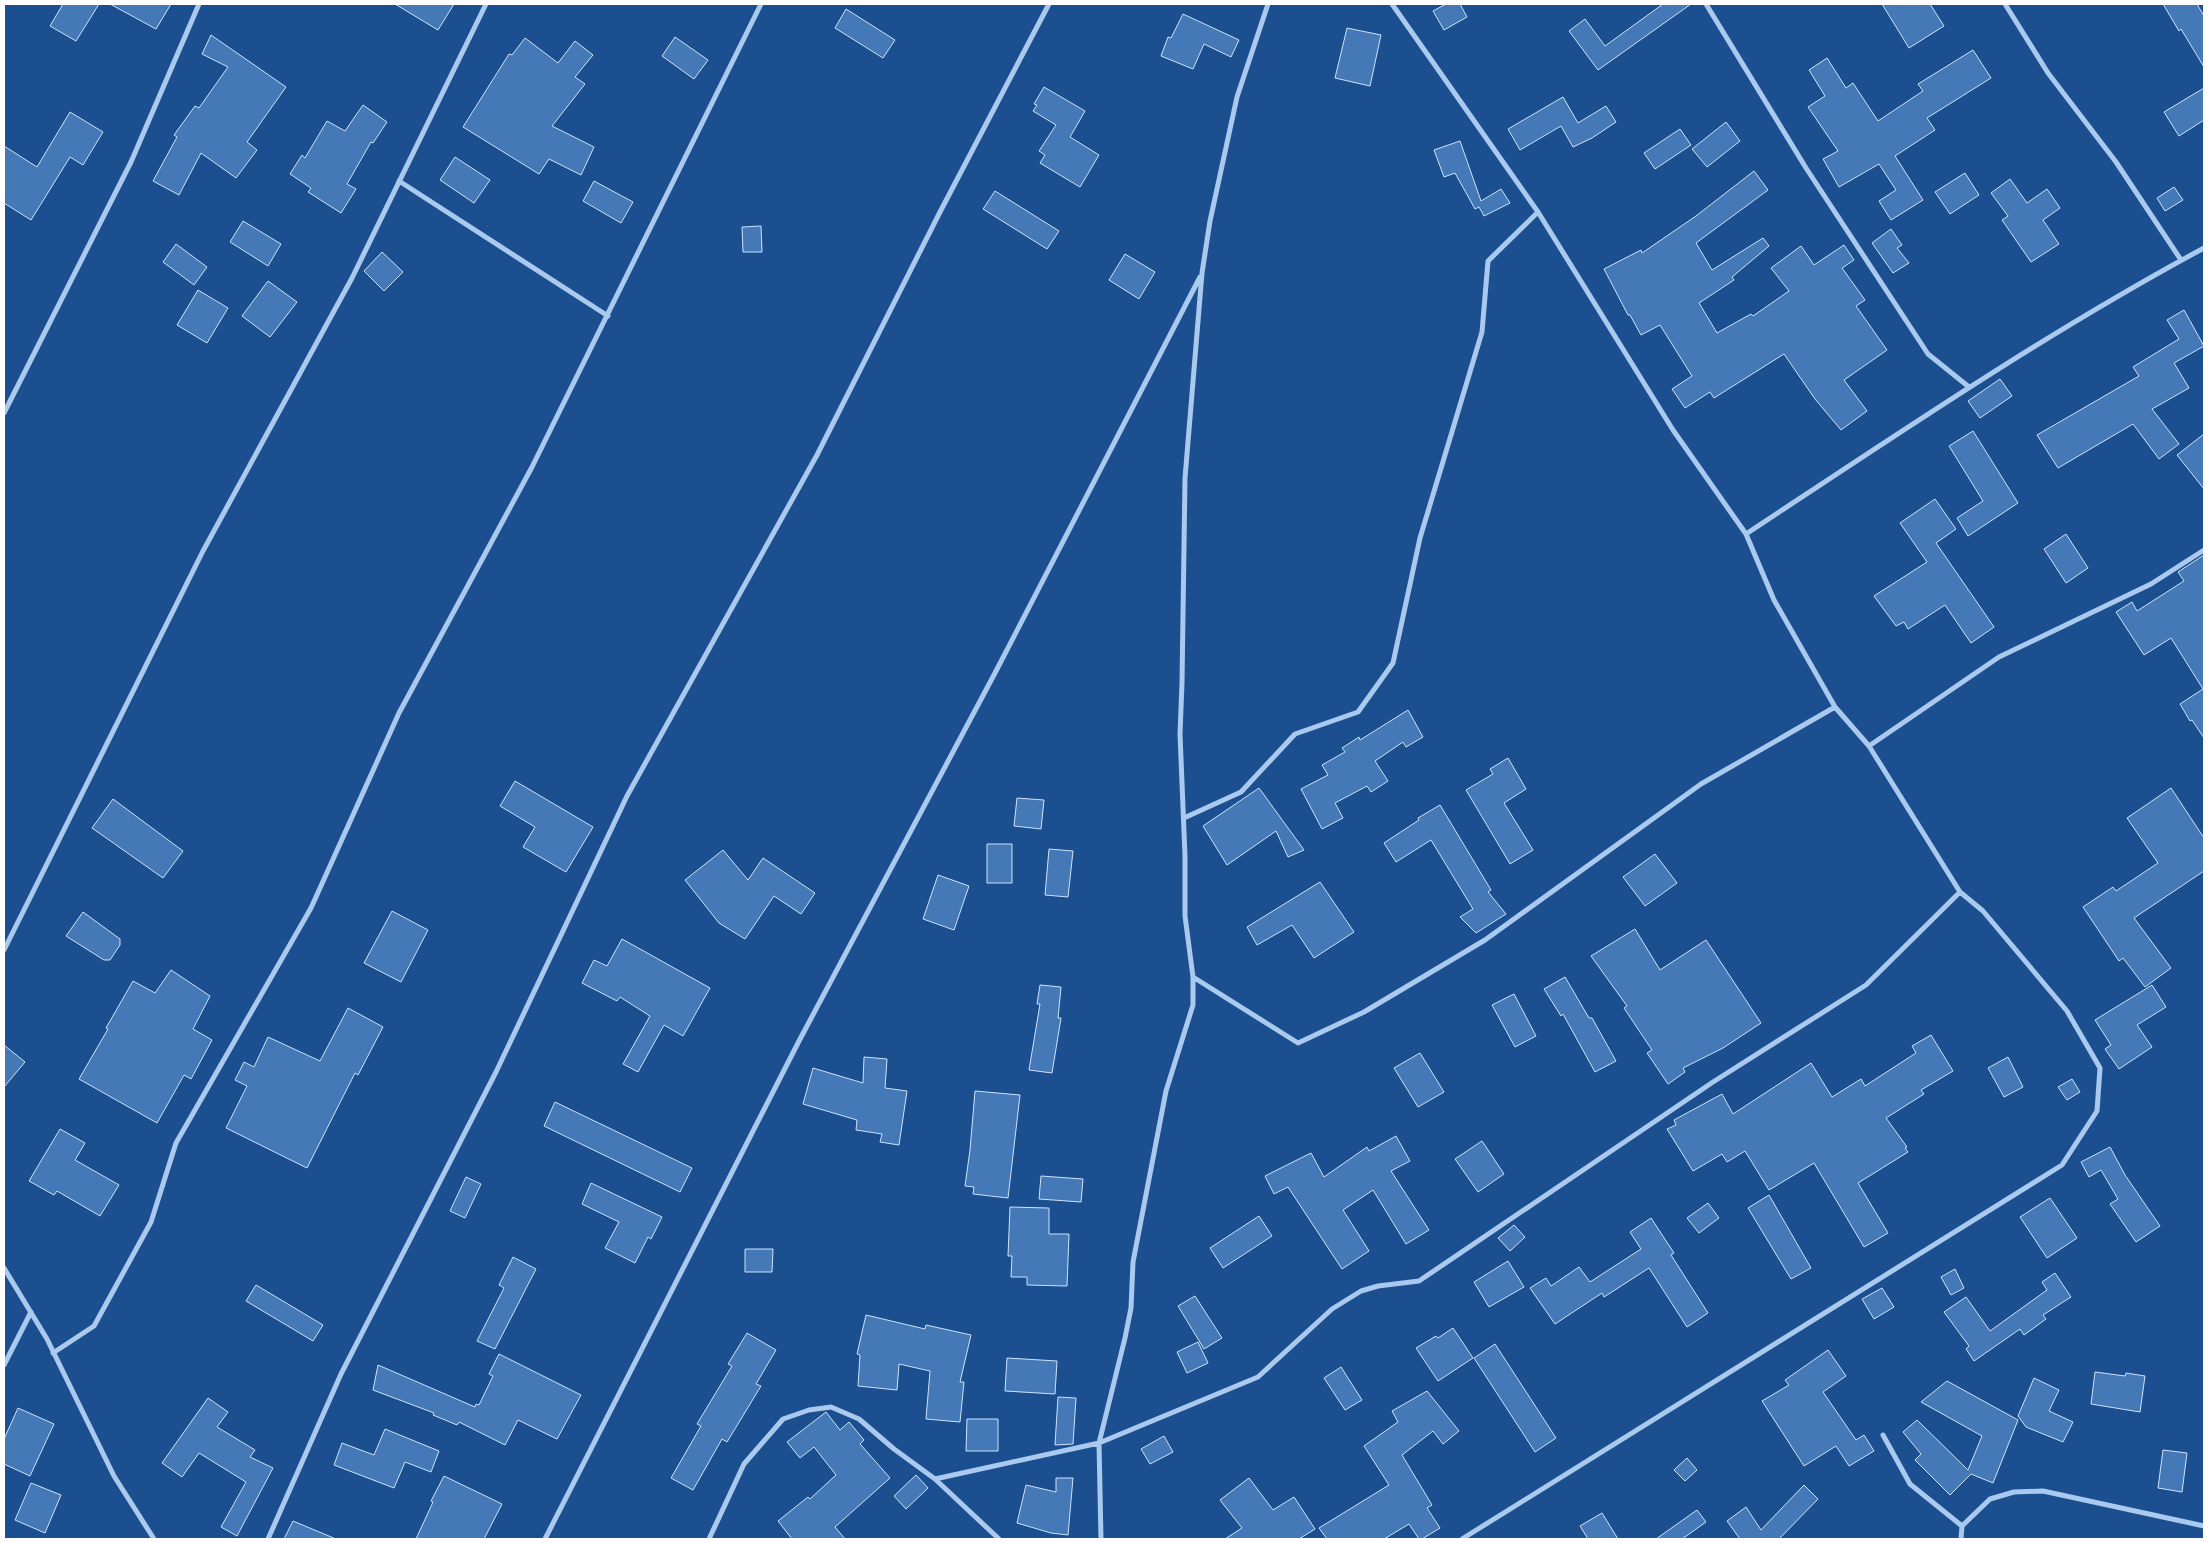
<svg xmlns="http://www.w3.org/2000/svg" width="2208" height="1543" font-family="Ubuntu,sans-serif">
<style>
.building{fill:#4478b7;stroke:#cfe3fa}
.lines{fill:none;stroke-linecap:round;stroke-linejoin:round}
.street{stroke:#a9c9ee;stroke-width:5}
</style>
<rect width="100%" height="100%" fill="#1b4f8f"/>
<path class="building" d="M63 4H99L76 41 50 26Z
M110 4H171L156 29Z
M395 4H454L438 30Z
M1446 4H1460L1467 17 1444 30 1433 11Z
M1663 4H1691L1598 70 1569 31 1585 19 1605 46Z
M1882 4H1930L1944 26 1909 48Z
M2163 4H2197L2204 16V67L2181 29 2179 31Z
M846 9 895 40 883 58 835 28Z
M1183 14 1239 40 1231 57 1204 44 1193 69 1161 56 1168 37 1171 38Z
M1347 28 1381 35 1370 86 1335 78Z
M211 35 286 87 247 142 257 150 236 178 201 153 179 195 153 181 177 137 174 135 195 106 199 108 228 67 202 54Z
M675 37 708 60 694 79 662 56Z
M525 38 558 63 575 41 593 55 575 77 585 84 552 126 594 147 581 175 549 159 539 174 463 127 509 54 512 55Z
M1973 50 1991 78 1927 118 1935 130 1895 156 1923 200 1891 220 1879 201 1896 190 1879 164 1839 187 1823 159 1838 151 1808 107 1825 96 1809 70 1827 58 1846 88 1853 83 1878 121 1923 91 1918 84Z
M1044 87 1085 111 1070 137 1099 155 1080 187 1040 163 1045 155 1039 151 1056 125 1033 111 1037 105 1034 104Z
M2204 88V120L2179 136 2164 112Z
M1563 97 1578 123 1606 106 1616 122 1592 138 1573 147 1561 126 1520 150 1508 129Z
M363 105 387 122 373 143 371 142 347 184 356 189 341 213 308 192 311 188 290 174 302 155 305 158 327 121 345 131Z
M70 112 103 132 83 165 70 157 31 220 4 203V146L37 167Z
M1726 122 1740 141 1707 167 1692 149Z
M1680 129 1691 145 1655 169 1644 153Z
M1460 141 1481 201 1501 189 1510 203 1484 216 1479 207 1475 209 1455 173 1444 177 1434 150Z
M455 157 490 180 474 203 440 180Z
M1754 171 1768 190 1696 243 1712 270 1763 238 1769 246 1732 277 1734 280 1699 303 1717 333 1751 314 1753 316 1789 291 1771 268 1801 246 1814 265 1844 245 1854 260 1842 268 1865 300 1856 306 1887 350 1844 380 1867 411 1841 430 1815 399 1784 354 1714 398 1710 392 1685 408 1672 389 1692 376 1660 325 1641 335 1630 315H1628L1604 269 1641 250 1642 253 1696 216Z
M1965 173 1979 195 1950 214 1935 192Z
M2010 179 2027 203 2047 189 2060 208 2043 220 2059 244 2031 262 2002 220 2008 216 1991 193Z
M594 181 633 202 621 223 583 201Z
M2174 187 2183 200 2165 211 2157 198Z
M995 191 1059 231 1047 249 983 209Z
M243 221 281 244 268 266 230 242Z
M761 226 762 252H743L742 227Z
M1891 229 1902 245 1897 248 1909 263 1893 273 1872 243Z
M176 244 207 267 194 285 163 262Z
M382 252 403 272 384 291 364 271Z
M1125 254 1155 272 1139 299 1109 280Z
M268 281 297 302 270 337 242 316Z
M198 290 228 308 207 343 177 325Z
M2184 310 2204 346 2174 363 2189 388 2152 409 2179 444 2159 459 2133 424 2058 468 2037 435 2139 376 2133 367 2179 339 2167 320Z
M2000 379 2012 396 1980 418 1968 401Z
M1973 431 2018 503 1968 536 1957 518 1983 501 1949 446Z
M2204 434V489L2177 455Z
M1935 499 1956 529 1936 543 1994 627 1971 643 1945 605 1908 629 1904 622 1896 626 1874 596 1927 562 1900 523Z
M2066 534 2088 568 2066 583 2044 549Z
M2204 555V738L2192 720 2190 721 2180 704 2203 689 2171 638 2144 655 2116 612 2132 602 2137 611 2184 581 2178 572Z
M1408 710 1423 737 1406 747 1403 742 1375 761 1388 781 1371 792 1367 786 1335 803 1343 818 1322 829 1301 789 1328 775 1322 765 1345 752 1342 748 1359 737 1360 740Z
M1508 758 1526 789 1504 803 1533 850 1510 864 1466 790 1493 774 1490 769Z
M515 781 593 827 566 872 523 847 535 827 500 806Z
M1259 788 1304 850 1288 857 1276 831 1227 865 1203 826Z
M2171 788 2204 838V871L2134 918 2171 968 2145 987 2123 958 2119 961 2083 907 2113 887 2116 891 2158 863 2127 818Z
M1017 798 1044 800 1041 829 1014 826Z
M113 799 183 851 163 878 92 828Z
M1440 805 1491 890 1488 892 1506 914 1476 933 1460 917 1473 909 1431 840 1396 862 1384 843 1419 820 1418 818Z
M987 844H1012V883H987Z
M1049 849 1073 851 1068 897 1045 895Z
M723 850 748 880 763 858 815 893 801 914 774 896 745 939 719 923 685 880Z
M1655 854 1677 883 1645 906 1623 877Z
M938 875 969 886 954 930 923 919Z
M1320 882 1354 932 1314 958 1292 925 1257 945 1247 927Z
M392 911 428 930 401 982 364 963Z
M83 912 120 939V945L110 960H104L66 936Z
M1635 929 1660 970 1706 940 1761 1023 1723 1048 1683 1068 1685 1072 1668 1084 1647 1053 1652 1050 1624 1008 1627 1006 1591 956Z
M622 939 710 988 683 1036 664 1025 638 1072 623 1064 650 1016 620 997 617 1001 582 983 594 960 607 966Z
M171 970 210 996 193 1029 212 1040 191 1079 184 1075 157 1123 79 1079 108 1029 106 1028 133 981 155 993Z
M1565 977 1589 1018H1592L1616 1061 1595 1072 1563 1014 1561 1016 1544 989Z
M1040 985 1061 987 1058 1018H1061L1052 1073 1029 1070 1040 1004H1037Z
M2152 985 2166 1007 2137 1025 2152 1047 2119 1069 2105 1049 2111 1045 2095 1020Z
M1514 994 1536 1036 1515 1047 1492 1005Z
M348 1008 383 1027 358 1075 355 1073 307 1168 226 1128 247 1086 235 1080 244 1062 254 1067 268 1037 320 1061Z
M1931 1035 1953 1071 1921 1090 1924 1094 1886 1118 1907 1147 1905 1148 1908 1152 1858 1183 1888 1233 1864 1247 1814 1163 1769 1190 1745 1151 1727 1162 1722 1154 1693 1171 1667 1129 1676 1125 1674 1120 1722 1094 1733 1114 1811 1063 1832 1097 1861 1079 1865 1086 1916 1053 1912 1046Z
M4 1045 25 1062 4 1087Z
M1420 1053 1444 1092 1418 1107 1394 1068Z
M864 1057 887 1059 885 1088 907 1091 899 1145 880 1142 882 1134 856 1130 857 1120 803 1104 813 1068 863 1083Z
M2008 1057 2023 1087 2004 1097 1988 1068Z
M2072 1079 2080 1092 2067 1100 2058 1087Z
M975 1091 1020 1095 1008 1198 973 1194 974 1187 965 1186 970 1150Z
M555 1102 692 1168 680 1192 544 1126Z
M60 1129 85 1143 75 1160 119 1185 100 1216 57 1191 54 1195 29 1181Z
M1396 1136 1410 1161 1391 1171 1429 1230 1406 1244 1373 1190 1343 1210 1369 1251 1342 1269 1288 1187 1274 1194 1265 1176 1311 1153 1324 1177 1367 1147 1369 1151Z
M1482 1141 1504 1174 1478 1192 1455 1159Z
M2110 1147 2125 1175 2160 1226 2136 1242 2110 1204 2118 1199 2101 1170 2089 1177 2081 1162Z
M1041 1176 1083 1179 1081 1202 1039 1199Z
M466 1177 481 1184 465 1218 450 1211Z
M591 1183 662 1217 651 1239 648 1237 635 1263 605 1248 619 1222 582 1204Z
M1769 1195 1811 1268 1791 1279 1748 1208Z
M2050 1198 2077 1238 2047 1258 2020 1217Z
M1708 1203 1719 1218 1699 1233 1687 1218Z
M1010 1207 1049 1208V1234H1069L1067 1286 1027 1285V1277H1011L1012 1256H1008Z
M1259 1216 1272 1236 1223 1268 1210 1248Z
M1651 1218 1674 1253 1671 1255 1708 1313 1687 1327 1649 1268 1604 1297 1602 1293 1555 1324 1530 1288 1546 1278 1551 1286 1579 1267 1590 1282 1641 1249 1630 1232Z
M1514 1225 1525 1237 1510 1251 1498 1238Z
M745 1249H773L772 1272H745Z
M513 1257 536 1269 495 1349 477 1341 504 1288 499 1285Z
M1508 1261 1524 1287 1489 1307 1474 1282Z
M1955 1269 1964 1288 1951 1295 1941 1277Z
M2055 1273 2071 1297 2043 1315 2046 1319 2024 1335 2020 1329 1974 1361 1966 1349 1969 1346 1944 1312 1966 1297 1990 1331 2047 1290 2042 1282Z
M256 1285 323 1325 313 1341 246 1301Z
M1882 1288 1894 1307 1874 1319 1862 1299Z
M1195 1296 1222 1338 1204 1349 1178 1306Z
M866 1315 925 1329 926 1325 971 1335 960 1382H964L960 1422 926 1419 930 1371 899 1364 897 1390 858 1386 860 1355 857 1354Z
M1453 1328 1473 1358 1438 1381 1416 1348 1436 1336 1438 1338Z
M747 1333 776 1350 756 1384 761 1386 727 1442 722 1439 693 1490 671 1478 701 1426 697 1424 732 1366 728 1364Z
M1198 1342 1208 1363 1187 1373 1177 1352Z
M1495 1344 1556 1438 1535 1452 1474 1358Z
M1828 1350 1846 1376 1823 1392 1856 1440 1864 1435 1874 1451 1849 1466 1836 1446 1804 1466 1762 1401 1789 1385 1785 1380Z
M499 1354 581 1395 557 1439 518 1420 505 1445 459 1422 457 1425 433 1415 434 1413 373 1390 378 1365 475 1407 476 1404 479 1405 493 1376 489 1374Z
M1007 1358 1057 1361 1055 1394 1005 1391Z
M1341 1367 1362 1400 1345 1410 1324 1378Z
M2095 1372 2125 1376 2126 1373 2145 1376 2140 1412 2091 1404Z
M2034 1378 2059 1390 2049 1411 2073 1422 2063 1442 2026 1427 2018 1416Z
M1947 1381 2018 1420 1993 1483 1971 1474 1950 1495 1915 1460 1921 1454 1903 1432 1917 1420 1968 1470 1982 1436 1921 1402Z
M1427 1391 1459 1431 1443 1444 1433 1431 1402 1455 1432 1505 1427 1508 1440 1528 1422 1539H1419L1409 1524 1384 1539H1327L1319 1528 1389 1485 1364 1446 1398 1422 1392 1411Z
M1058 1397 1076 1398 1073 1444 1055 1445Z
M208 1398 228 1412 217 1427 255 1450 250 1457 273 1468 237 1536 221 1527 246 1482 199 1453 182 1477 162 1463Z
M18 1408 54 1424 30 1476 4 1464V1439Z
M826 1412 840 1430 849 1422 864 1440 860 1444 890 1478 835 1527 845 1539H792L778 1521 808 1497 810 1499 836 1475 814 1447 800 1458 787 1442Z
M967 1419H998V1451H966Z
M385 1429 439 1451 431 1472 405 1462 394 1488 334 1465 342 1443 374 1455Z
M1164 1436 1173 1452 1150 1464 1141 1449Z
M2163 1450 2187 1453 2182 1492 2158 1488Z
M1687 1458 1697 1470 1685 1481 1674 1470Z
M916 1475 928 1488 906 1509 894 1496Z
M444 1476 502 1504 484 1539H416L433 1502 431 1501Z
M1056 1478H1073L1068 1535 1051 1533 1017 1523 1026 1485 1056 1492Z
M1249 1478 1273 1510 1294 1497 1315 1529 1299 1539H1225L1242 1528 1220 1500Z
M31 1483 61 1495 45 1533 15 1520Z
M1804 1485 1818 1499 1779 1539H1740L1727 1521 1746 1507 1761 1530Z
M1697 1510 1706 1522 1682 1539H1656Z
M1602 1513 1618 1539H1588L1580 1526Z
M293 1521 336 1539H284Z"/>
<g class="lines">
<path class="street" d="M1392 4 1538 212 1673 430 1746 534 1774 600 1835 707 1869 746 1960 892 1983 911 2067 1011 2100 1068 2097 1111 2062 1165 1462 1539
M1706 4 1806 168 1928 354 1969 387
M2005 4 2048 73 2116 162 2181 260
M399 181 608 316
M4 413 131 162 199 4
M1746 534C1896 435 2046 333 2204 248
M1869 746 1999 657 2151 584 2204 550
M1184 818 1241 792 1295 734 1358 712 1393 663 1420 538 1482 332 1488 261 1538 212
M4 950 203 551 352 278 486 4
M1193 977 1298 1043 1364 1012 1485 940 1701 784 1835 707
M4 1268 47 1339 114 1476 154 1539
M53 1353 94 1326 151 1222 176 1143 311 908 399 713 532 467 761 4
M4 1365 31 1312
M1883 1435 1910 1484 1962 1526 1961 1539
M935 1479 1099 1443 1258 1377 1332 1309 1361 1291 1378 1286 1419 1281 1713 1082 1866 985 1960 892
M1962 1526 1990 1499 2014 1492 2043 1491 2204 1526
M268 1539 341 1374 496 1072 627 796 817 455 940 212 1049 4
M545 1539 799 1041 995 673 1200 277
M709 1539 744 1464 783 1419 809 1410 831 1407 859 1419 894 1449 935 1479 999 1539
M1101 1539 1099 1443 1125 1338 1131 1308 1133 1262 1166 1091 1193 1005V977L1185 916V856L1180 734 1182 683 1185 478 1202 273 1210 221 1237 97 1268 4"/>
</g>
<rect width="2208" height="1543" fill="none" stroke="#ffffff" stroke-width="10"/>
</svg>
